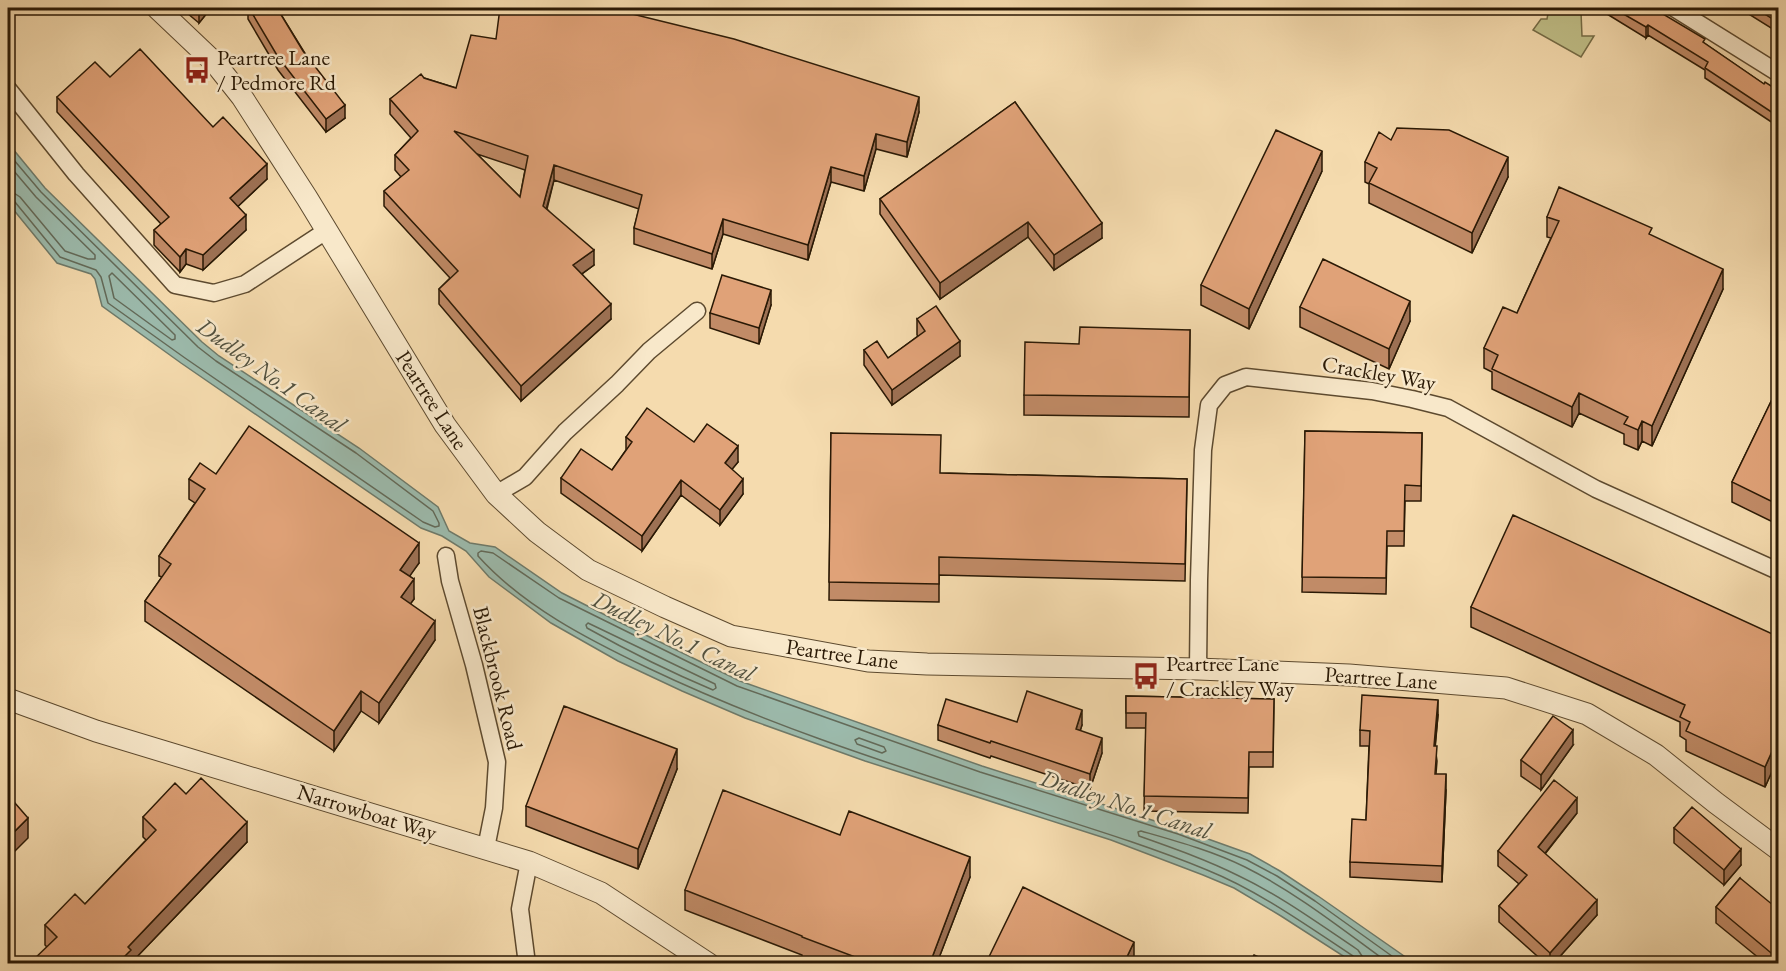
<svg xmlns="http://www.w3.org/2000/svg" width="1786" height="971" font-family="'EB Garamond',serif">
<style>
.green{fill:#c0bf88;stroke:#756c46;stroke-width:1.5}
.water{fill:#9cbbad;stroke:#6e7a6a;stroke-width:1.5}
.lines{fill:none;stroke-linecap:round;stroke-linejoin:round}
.shore{stroke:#636a59;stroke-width:1.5}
.minor-casing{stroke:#5d4a2f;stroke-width:19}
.tertiary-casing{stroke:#5d4a2f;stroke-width:23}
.minor{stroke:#f8e8ca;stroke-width:16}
.tertiary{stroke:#f8e8ca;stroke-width:21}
.wall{fill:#c18b67;stroke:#2a1905;stroke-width:1.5;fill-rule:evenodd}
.shaded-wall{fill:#9d7154;stroke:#2a1905;stroke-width:1.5}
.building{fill:#e0a278;stroke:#2a1905;stroke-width:1.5;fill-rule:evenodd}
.labels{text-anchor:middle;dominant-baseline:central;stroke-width:5;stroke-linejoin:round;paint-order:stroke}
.poi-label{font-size:22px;fill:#2a1905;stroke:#f8e8ca;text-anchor:start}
.street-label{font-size:22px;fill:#2a1905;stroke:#f8e8ca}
.water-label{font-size:24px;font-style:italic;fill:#525240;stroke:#f8e8ca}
</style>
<rect width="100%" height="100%" fill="#f5dbae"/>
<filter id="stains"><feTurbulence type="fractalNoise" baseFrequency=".00333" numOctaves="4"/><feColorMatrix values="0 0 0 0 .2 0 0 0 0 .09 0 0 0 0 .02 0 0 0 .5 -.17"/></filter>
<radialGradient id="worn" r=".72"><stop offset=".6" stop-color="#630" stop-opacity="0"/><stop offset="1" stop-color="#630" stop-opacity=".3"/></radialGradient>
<path class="green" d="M1549 8 1581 12 1582 36H1594L1581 57 1533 30 1541 19H1547Z"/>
<path class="water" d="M8 143 45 188 202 342 219 356 359 448 438 507 449 531 470 543 495 547 562 593 615 620 740 681 982 766 1180 829 1250 854 1280 871 1318 896 1414 963H1354L1281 916 1234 888 1203 875 1111 840 865 761 745 718 682 691 618 661 551 623 489 577 466 551 442 536 421 528 181 363 102 306 95 279 91 274 57 263 8 203Z"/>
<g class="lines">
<path class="shore" d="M8 153 41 192 198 347 216 361 356 453 433 511 439 523V526L435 527 423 522 185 358 108 303 101 277 96 270 60 257 15 202 8 200
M8 164 36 197 95 255V259H88L65 251 20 197 14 193 8 192
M112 273 175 335V339L172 340 114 298 109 276Z
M588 623 715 684 716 688 713 690C670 672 628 651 587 628L586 625Z
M859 738 884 747 886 751 882 753 857 744 855 740Z
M1356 964 1353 956C1306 925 1259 891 1207 870 1139 842 1069 822 999 799 880 761 761 722 648 668 587 639 523 606 478 556V553L481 551 493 553 559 598 737 686 980 772 1178 834 1247 860 1277 876 1315 901 1403 964
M1364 964 1362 956 1358 950C1319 924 1281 896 1239 876 1207 860 1173 848 1139 836L1138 832 1141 831C1176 841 1213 851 1245 867 1297 893 1343 930 1390 964"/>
<defs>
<path id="minor" d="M1674 8 1778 73
M8 89 76 174 175 285 214 293 245 284 326 231
M496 494 525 477 565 432 617 384 649 351 697 311
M446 556 450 581 474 665 497 762 494 808 486 848
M1198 669 1199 580 1203 450 1209 405 1225 385 1246 377 1372 391 1412 399 1448 408 1596 489 1778 571
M527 964 520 909 529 862"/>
<path id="tertiary" d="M157 8 215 63 242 97 307 198 445 425 496 494 537 532 588 570 665 607 731 636 868 661 927 664 1198 669 1349 675 1506 688 1587 714 1656 755 1716 803 1778 849
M8 699 96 731 529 862 601 893 709 964"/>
</defs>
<use href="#minor" class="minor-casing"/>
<use href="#tertiary" class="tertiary-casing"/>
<use href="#minor" class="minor"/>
<use href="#tertiary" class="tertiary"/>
</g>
<path class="wall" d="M181 8H211L199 23Z
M248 8H277L345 118 326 132 278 70 248 19Z
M1543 8H1581V12L1543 11Z
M1607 8H1653L1764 84 1779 91V127L1705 78V70L1648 35 1646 38 1607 14Z
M1739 8H1779V33Z
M110 77 213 127 267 179 238 206 246 230 203 270 186 264 180 272 154 245V230L161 224 57 112V97Z
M424 78 456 88 919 112 907 157 876 149 864 191 831 182 808 260 723 234 712 269 634 244V228L639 209 554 180 547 209 594 265 582 274 611 319 521 401 439 304V289L450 278 384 206V191L401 177 395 170V155L411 138 390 114V99ZM477 154 525 170 520 197Z
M1015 102 1102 238 1054 270 1028 237 940 299 880 214V199Z
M1391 140 1508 177 1472 253 1369 203V184L1365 182V162Z
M1322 171 1249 329 1201 305V285Z
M1547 217 1652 236 1723 289 1652 446 1642 441 1638 450 1624 444V434L1579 413 1572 427 1492 389V372L1484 368V348L1517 313 1551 238 1547 237Z
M771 305 759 344 710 328V313Z
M1300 307 1410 321 1389 369 1300 327Z
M917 319 960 356 892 405 864 365V350L888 358 918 336 917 335Z
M1190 330 1189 417 1024 415V395L1079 344Z
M1779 385V525L1732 502V482Z
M1305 431 1422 433 1421 501H1405L1404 546H1387L1386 594 1302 592Z
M831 433 940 473 1187 479 1185 581 939 575V602L829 600Z
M626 437 694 442 738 462 732 469 743 494 720 525 681 495 642 551 561 493V478L612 470 626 450Z
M216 474 419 563 409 576 414 599 410 604 435 640 379 723 361 711 334 751 145 621V601L162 577 159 576V556L195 503 189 499V479Z
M1471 607 1779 637V769L1774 767 1765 787 1686 751V740L1680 736V722L1471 627Z
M1126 696 1274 699 1273 767H1249L1248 813 1144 811 1146 728H1126Z
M1438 715 1435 746 1437 761 1436 774 1446 790 1442 882 1350 877V862L1366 820 1369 746H1360V730Z
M1017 722 1082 725 1080 731 1102 753 1090 789 991 756 990 758 938 740V725Z
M1573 745 1541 790 1521 776V760Z
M677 769 638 869 526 826V806Z
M186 794 247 842 131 963 47 947 45 945V925L85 904 146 840 143 837V817Z
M1577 813 1545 854 1597 915 1554 963H1545L1499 922V906L1519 884 1498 866V851Z
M1674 828 1741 865 1724 885 1674 843Z
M840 835 970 877 937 963H819L802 957V955L685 910V890Z
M1740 878 1779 963H1765L1716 923V907Z"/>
<path class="shaded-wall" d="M8 8H27L8 15Z
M199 8H211L199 23Z
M1648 25V35L1646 38V27Z
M919 97V112L907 157V142Z
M345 105V118L326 132V119Z
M876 134V149L864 191V176Z
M1322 151V171L1249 329V309Z
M1508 157V177L1472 253V233Z
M267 164V179L230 214V198Z
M554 165V180L543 221V206Z
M831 167V182L808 260V245Z
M246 215V230L203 270V255Z
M723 219V234L712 269V254Z
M1028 222V237L940 299V283Z
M1102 223V238L1054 270V255Z
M186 249V264L180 272V257Z
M594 250V265L573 280V265Z
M1723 269V289L1652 446V426Z
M771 290V305L759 344V328Z
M1410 301V321L1389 369V349Z
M611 304V319L521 401V386Z
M960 341V356L892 405V390Z
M1579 393V413L1572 427V407Z
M1642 421V441L1638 450V430Z
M738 446V462L725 478V463Z
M743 479V494L720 525V510Z
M681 480V495L642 551V536Z
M419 543V563L400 590V570Z
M414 579V599L401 617V597Z
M435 621V640L379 723V703Z
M361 691V711L334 751V731Z
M1438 700V715L1434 761V746Z
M1082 710V725L1076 744V729Z
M1573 730V745L1541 790V775Z
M1102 738V753L1090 789V774Z
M1774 747V767L1765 787V767Z
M677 749V769L638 869V849Z
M1446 774V790L1442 882V866Z
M1577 798V813L1538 862V847Z
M28 818V838L8 858V838Z
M247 822V842L131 963H118L128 947Z
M1741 849V865L1724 885V870Z
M970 857V877L937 963H930Z
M1597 900V915L1554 963H1550V953Z
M1134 942V962L1133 963H1124Z
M1779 954V963H1776V957Z"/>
<path class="building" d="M249 8H277L303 51 345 105 326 119 278 57Z
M500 8 612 9 734 39 919 97 907 142 876 134 864 176 831 167 808 245 723 219 712 254 634 228 642 195 554 165 543 206 594 250 573 265 611 304 521 386 439 289 458 271 384 191 409 170 395 155 418 131 390 99 421 74 424 78 456 88 471 35 496 39ZM454 131 528 156 520 197Z
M1613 8H1653L1705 39 1703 42 1764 84 1765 82 1779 91V117L1705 68 1708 62 1648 25 1646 27Z
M1755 8H1779V23Z
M140 49 213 127 223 117 267 164 230 198 246 215 203 255 186 249 180 257 154 230 169 217 57 97 95 62 110 77Z
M1015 102 1102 223 1054 255 1028 222 940 283 880 199Z
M1397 128 1449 130 1508 157 1472 233 1369 183 1377 168 1365 162 1379 132 1391 140Z
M1276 130 1322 151 1249 309 1201 285Z
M1559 187 1652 228 1649 234 1723 269 1652 426 1642 421 1638 430 1624 424 1628 417 1579 393 1572 407 1492 369 1498 355 1484 348 1503 307 1517 313 1559 221 1547 217Z
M1323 259 1410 301 1389 349 1300 307Z
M722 275 771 290 759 328 710 313Z
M936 306 960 341 892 390 864 350 877 341 888 358 925 331 917 319Z
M1080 327 1190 330 1189 397 1024 395 1025 342 1079 344Z
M1779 385V505L1732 482Z
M647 408 694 442 707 424 738 446 725 463 743 479 720 510 681 480 642 536 561 478 581 449 612 470 632 442 626 437Z
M249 426 419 543 400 570 414 579 401 597 435 621 379 703 361 691 334 731 145 601 171 564 159 556 205 489 189 479 200 463 216 474Z
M1305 431 1422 433 1421 486 1405 485 1404 531H1387L1386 578 1302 577Z
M831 433 941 435 940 473 1187 479 1185 564 939 557V584L829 582Z
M1513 515 1779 637V749L1774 747 1765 767 1686 731 1690 722 1680 717 1685 705 1471 607Z
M1027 691 1082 710 1076 729 1102 738 1090 774 991 741 990 743 938 725 946 699 1017 722Z
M1362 695 1438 700 1434 746H1437L1435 774H1446L1442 866 1350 862 1352 819 1366 820 1370 731 1360 730Z
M1126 696 1274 699 1273 752H1249L1248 798 1144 796 1146 713H1126Z
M564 706 677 749 638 849 526 806Z
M1553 716 1573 730 1541 775 1521 760Z
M201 778 247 822 128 947 131 950 118 963H30L57 937 45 925 75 894 85 904 156 830 143 817 175 783 186 794Z
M1554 780 1577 798 1538 847 1597 900 1550 953 1499 906 1527 875 1498 851Z
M723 790 840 835 849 811 970 857 930 963H871L802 937V936L685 890Z
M8 795 28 818 8 838Z
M1692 807 1741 849 1724 870 1674 828Z
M1740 878 1779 910V954L1776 957 1716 907Z
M1023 887 1134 942 1124 963H986Z
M1254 955 1272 963H1250Z"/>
<defs>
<symbol id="bus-bare" viewBox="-9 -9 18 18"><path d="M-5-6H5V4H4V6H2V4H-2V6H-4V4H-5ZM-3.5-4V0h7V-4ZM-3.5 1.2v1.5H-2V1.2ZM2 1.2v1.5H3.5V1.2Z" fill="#8f2418" stroke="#f8e8ca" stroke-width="2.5" paint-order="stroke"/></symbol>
</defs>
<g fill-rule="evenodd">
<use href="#bus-bare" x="178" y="51" width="38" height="38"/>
<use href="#bus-bare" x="1127" y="657" width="38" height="38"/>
</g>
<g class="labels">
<g class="poi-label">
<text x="217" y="57">Peartree Lane<tspan x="217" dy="25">/ Pedmore Rd</tspan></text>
<text x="1166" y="663">Peartree Lane<tspan x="1166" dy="25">/ Crackley Way</tspan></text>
</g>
<g class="street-label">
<text transform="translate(1379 373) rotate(10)">Crackley Way</text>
<text transform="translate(432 400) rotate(57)">Peartree Lane</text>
<text transform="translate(842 654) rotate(8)">Peartree Lane</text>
<text transform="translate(498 678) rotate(76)">Blackbrook Road</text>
<text transform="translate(1381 678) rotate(4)">Peartree Lane</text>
<text transform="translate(367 812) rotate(17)">Narrowboat Way</text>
</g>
<g class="water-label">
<text transform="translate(272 375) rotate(36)">Dudley No.1 Canal</text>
<text transform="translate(674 636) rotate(26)">Dudley No.1 Canal</text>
<text transform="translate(1126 804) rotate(18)">Dudley No.1 Canal</text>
</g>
</g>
<rect width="1786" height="971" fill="none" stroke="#f5dbae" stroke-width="30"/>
<rect x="9" y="9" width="1768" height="953" fill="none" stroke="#2a1905" stroke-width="3"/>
<rect x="15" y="15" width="1756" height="941" fill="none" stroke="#2a1905" stroke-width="1.5"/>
<rect width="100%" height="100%" filter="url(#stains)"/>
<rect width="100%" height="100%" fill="url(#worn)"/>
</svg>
